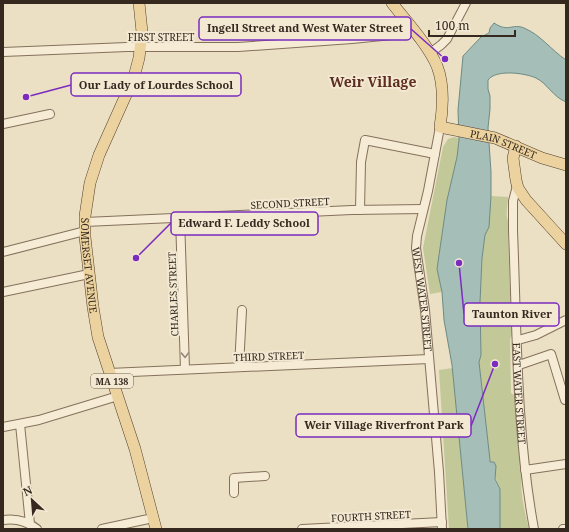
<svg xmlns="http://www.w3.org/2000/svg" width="569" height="532" font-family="'Noto Serif',serif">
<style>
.green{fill:#c3c899}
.water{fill:#a5beb7;stroke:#6d8b84}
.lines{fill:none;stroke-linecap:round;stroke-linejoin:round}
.minor-casing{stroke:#84715c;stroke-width:10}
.major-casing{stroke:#523f30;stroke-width:12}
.minor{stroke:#f6ecd6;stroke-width:8}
.major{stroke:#ebd29e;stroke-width:11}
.oneway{stroke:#968a7a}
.labels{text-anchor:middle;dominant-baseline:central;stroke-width:4;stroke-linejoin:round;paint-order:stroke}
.shield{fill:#f3e9d3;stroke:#6e6355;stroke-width:1}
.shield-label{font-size:9px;font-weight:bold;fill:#35291f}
.street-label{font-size:10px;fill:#35291f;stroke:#f3e9d3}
.district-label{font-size:14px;font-weight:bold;fill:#5e2d21;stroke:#f3e9d3}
.leader{fill:none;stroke:#7b2cbf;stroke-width:1.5}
.callout-dot{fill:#7b2cbf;stroke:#f3e9d3;stroke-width:1.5}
.callout{fill:#f3e9d3;stroke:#7b2cbf;stroke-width:1.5}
.callout-label{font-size:11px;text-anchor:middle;font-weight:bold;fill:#35291f}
</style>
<rect width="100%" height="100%" fill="#ebdfc4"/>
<path class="green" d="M454 137 458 138 459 139 457 157 447 200 437 269 442 292 430 294 423 248 443 147 448 139Z
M491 196 508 197C508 203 506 211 507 218 509 224 511 228 508 234L511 321 514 324V330L510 339 511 393 514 395 519 453H520L522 479C519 489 526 518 529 529H500V489L495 476 496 469 490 460 479 362 481 355 480 302 482 258 485 235 489 227Z
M453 368 468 529H449L439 370Z"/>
<path class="water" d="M494 23C509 33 512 23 524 28 541 35 551 50 566 60V102C552 96 548 84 536 78 525 73 496 69 488 80V89L490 96V109L488 128 491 172V196L489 227 485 235 482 258 480 302 481 355 479 362 490 460V462H494L496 466 495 479 500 489V529H468L452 365 444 320 442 292 437 269 447 200 457 157 459 140 458 110 463 56 481 37 489 33 490 28Z"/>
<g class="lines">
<defs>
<g id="minor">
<path d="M3 52 127 47H238L352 39 392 35 413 31"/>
<path d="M430 53 441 45 447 39 466 3"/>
<path d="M3 124 50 114"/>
<path id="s1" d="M440 127 428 191 417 236 416 248 425 310 439 472 442 529"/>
<path id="s2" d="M517 186 513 201V231C517 330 516 431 534 529"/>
<path d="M360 210 361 162 365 140 435 154"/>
<path d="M180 218 185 369"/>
<path d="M85 222 352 210 423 209"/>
<path d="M3 252 85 231"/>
<path d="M3 292 89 274"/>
<path d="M518 340 536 335 566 320"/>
<path d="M519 365 551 354 565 400"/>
<path d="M239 367 242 310"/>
<path d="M109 373 429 359"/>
<path d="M20 424 30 524"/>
<path d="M3 427 39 420 118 396"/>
<path d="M525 470 566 464"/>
<path d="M234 493V478L265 476"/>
<path d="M3 520C16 518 27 521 37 529"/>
<path d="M102 529 153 518"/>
<path d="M302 529 442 522"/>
<path d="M563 529H566"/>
</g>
<g id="major">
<path id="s3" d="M139 3 142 32 139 58 134 77 99 155 90 183 85 216V237L93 307 98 337 135 449 156 529"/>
<path id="s4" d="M392 3C406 21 428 45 437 66 444 84 443 108 440 127L495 138 542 158 566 165"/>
<path d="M516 146 513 158 516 180 518 188 526 200 566 244"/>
</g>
</defs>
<use href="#minor" class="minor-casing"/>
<use href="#major" class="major-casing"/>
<use href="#minor" class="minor"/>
<use href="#major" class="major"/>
</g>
<defs><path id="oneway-chevron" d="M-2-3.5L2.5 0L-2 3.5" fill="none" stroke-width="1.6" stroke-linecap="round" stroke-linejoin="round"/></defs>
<use class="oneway" href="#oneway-chevron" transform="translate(185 355) rotate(88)"/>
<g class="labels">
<rect class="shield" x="91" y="374" width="42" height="14" rx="3"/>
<g class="shield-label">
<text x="112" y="381">MA 138</text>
</g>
<g class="street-label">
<text x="161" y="37">FIRST STREET</text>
<text stroke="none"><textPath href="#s4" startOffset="205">PLAIN STREET</textPath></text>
<text transform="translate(290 203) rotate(-3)">SECOND STREET</text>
<text stroke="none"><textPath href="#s3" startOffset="273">SOMERSET AVENUE</textPath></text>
<text transform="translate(173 294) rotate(-92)">CHARLES STREET</text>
<text stroke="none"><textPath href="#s1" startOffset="175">WEST WATER STREET</textPath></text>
<text transform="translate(269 356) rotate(-2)">THIRD STREET</text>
<text stroke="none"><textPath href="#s2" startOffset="208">EAST WATER STREET</textPath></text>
<text transform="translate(371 516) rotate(-3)">FOURTH STREET</text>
</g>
<g class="district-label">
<text x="373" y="81">Weir Village</text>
</g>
</g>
<path class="leader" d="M445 59L411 29M26 97L71 85M136 258L171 223M459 263L464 314M495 364L471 426"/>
<g class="callout-dot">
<circle cx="445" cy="59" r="4"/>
<circle cx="26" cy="97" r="4"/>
<circle cx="136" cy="258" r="4"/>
<circle cx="459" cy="263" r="4"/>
<circle cx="495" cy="364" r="4"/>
</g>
<g class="callout">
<rect x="199" y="17" width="212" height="23" rx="4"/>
<rect x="71" y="73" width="170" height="23" rx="4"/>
<rect x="171" y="212" width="147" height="23" rx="4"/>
<rect x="464" y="303" width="95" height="23" rx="4"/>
<rect x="296" y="414" width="175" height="23" rx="4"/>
</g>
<g class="callout-label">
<text x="305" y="32">Ingell Street and West Water Street</text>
<text x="156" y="89">Our Lady of Lourdes School</text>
<text x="244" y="227">Edward F. Leddy School</text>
<text x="512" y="318">Taunton River</text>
<text x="384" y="429">Weir Village Riverfront Park</text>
</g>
<rect width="569" height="532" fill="none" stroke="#35291f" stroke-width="8"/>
<g transform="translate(32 500) rotate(334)" stroke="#f3e9d3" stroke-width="3" paint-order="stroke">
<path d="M0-3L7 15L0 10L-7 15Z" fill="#35291f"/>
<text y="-6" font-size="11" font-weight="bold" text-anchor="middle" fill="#35291f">N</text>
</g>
<path d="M429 30v6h86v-6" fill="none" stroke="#35291f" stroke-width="2"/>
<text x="435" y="30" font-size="12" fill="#35291f" stroke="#f3e9d3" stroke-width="3" paint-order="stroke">100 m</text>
</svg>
